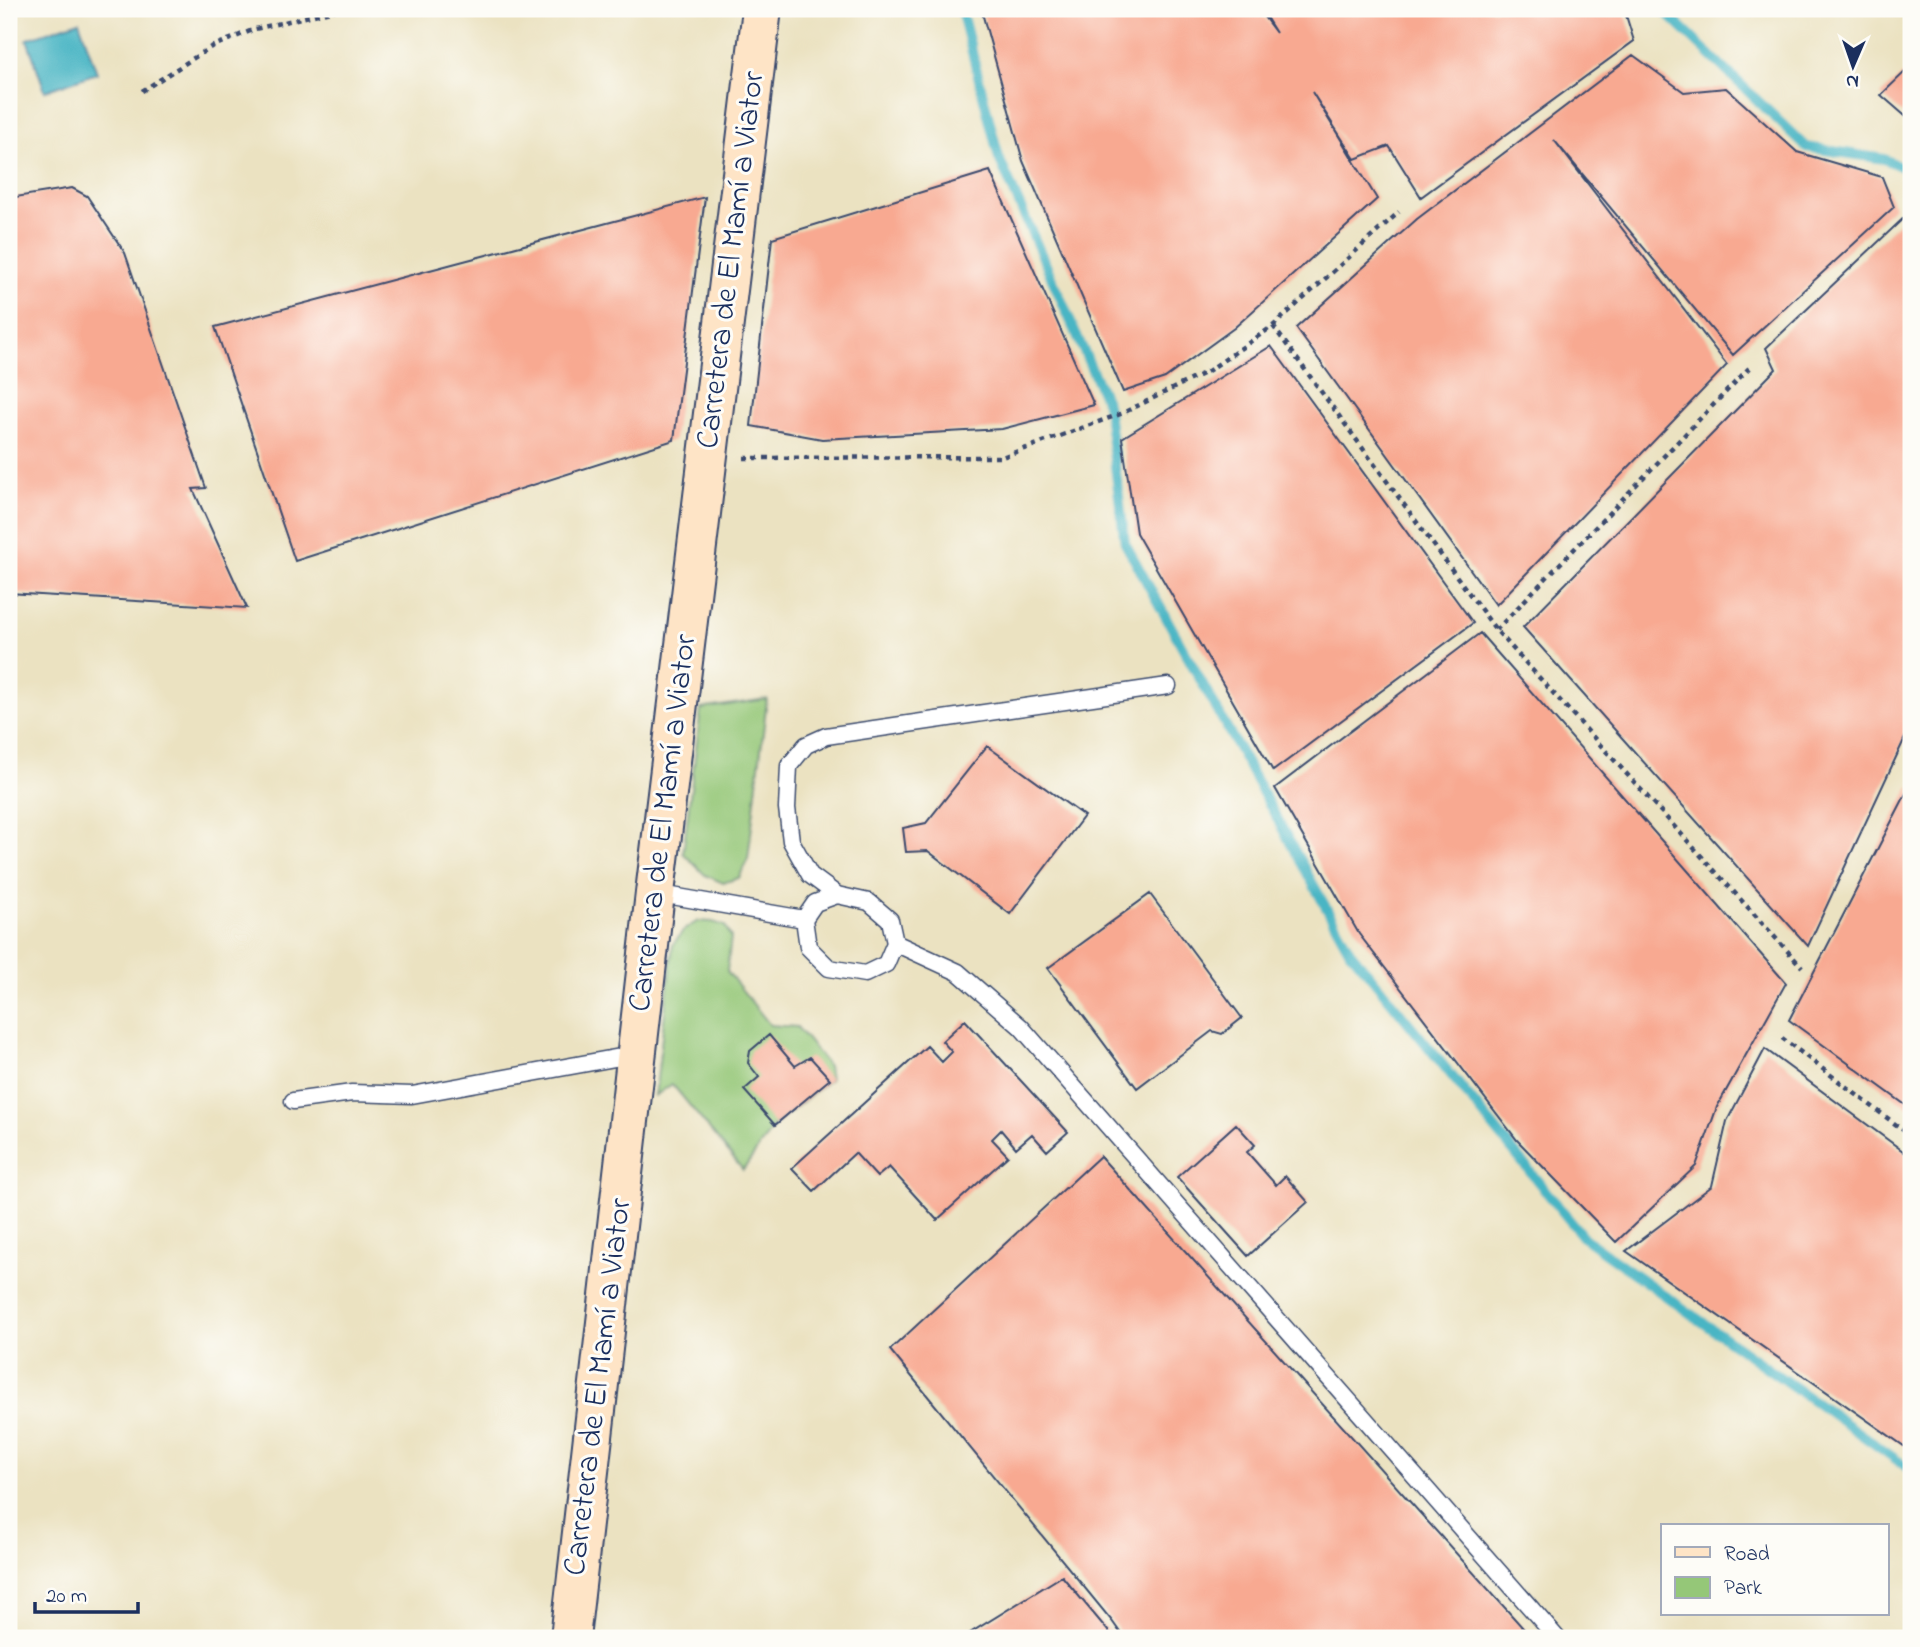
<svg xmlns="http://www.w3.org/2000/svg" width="1920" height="1647" font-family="'Indie Flower',sans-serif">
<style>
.green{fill:#95c778;stroke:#587b6b;stroke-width:2}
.water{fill:#48b5c4;stroke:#327291;stroke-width:2}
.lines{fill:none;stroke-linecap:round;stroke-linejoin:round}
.stream{stroke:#48b5c4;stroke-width:10}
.building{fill:#f8a991}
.lane-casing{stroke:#3a4a6d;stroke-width:19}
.secondary-casing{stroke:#3a4a6d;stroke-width:42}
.path{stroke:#3a4a6d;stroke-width:4.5;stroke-dasharray:5 5;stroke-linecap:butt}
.lane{stroke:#fff;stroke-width:16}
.secondary{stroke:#fee4c6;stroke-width:38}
.labels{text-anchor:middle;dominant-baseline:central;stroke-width:6;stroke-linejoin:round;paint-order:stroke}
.street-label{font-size:32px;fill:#1b2f5e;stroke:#fdfcf7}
</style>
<rect width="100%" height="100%" fill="#fdfcf7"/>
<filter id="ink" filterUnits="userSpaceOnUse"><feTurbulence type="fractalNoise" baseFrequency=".0143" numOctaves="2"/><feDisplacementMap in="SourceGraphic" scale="14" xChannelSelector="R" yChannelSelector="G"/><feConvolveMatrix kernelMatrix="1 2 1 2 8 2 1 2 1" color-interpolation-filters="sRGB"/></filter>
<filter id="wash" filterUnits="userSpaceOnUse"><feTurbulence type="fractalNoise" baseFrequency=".00686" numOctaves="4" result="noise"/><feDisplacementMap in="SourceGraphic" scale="28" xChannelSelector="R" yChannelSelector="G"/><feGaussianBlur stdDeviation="1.57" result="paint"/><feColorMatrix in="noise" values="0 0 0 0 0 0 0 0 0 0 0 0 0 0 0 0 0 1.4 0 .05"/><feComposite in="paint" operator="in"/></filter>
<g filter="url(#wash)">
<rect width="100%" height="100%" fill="#ebe2c1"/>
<path class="green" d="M767 699 748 859 739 878 723 883 705 875 683 853 701 709Z
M698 921 713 922 725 926 731 937 727 971 770 1025 797 1027 828 1066 830 1079 775 1125 743 1170 672 1084 655 1096 673 944 684 930Z"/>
<path class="water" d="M79 21 97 73 45 91 27 39Z"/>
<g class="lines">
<path class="stream" d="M961 9 999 158 1107 404 1125 543 1350 951 1584 1238 1911 1470
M1662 9 1806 147 1884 159 1907 169 1911 175"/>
</g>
<g id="blocks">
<path class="building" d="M981 9H1258L1276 33 1261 9H1624L1634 41 1421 197 1389 146 1355 159 1312 92 1377 199 1234 328 1165 378 1123 392 1023 161Z
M1633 55 1684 92 1726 88 1797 152 1882 177 1894 207 1733 355 1554 140 1727 365 1496 605 1296 328 1417 219Z
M1911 66V121L1881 95Z
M990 171 1094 405 1002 429 822 439 751 426 772 238Z
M72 188 87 196 125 253 206 488 193 489 247 608 9 593V198Z
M705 197 674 440 295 561 215 327Z
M1911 211V725L1808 946 1523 627 1776 369 1766 348Z
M1271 346 1473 623 1273 771 1136 533 1122 438Z
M1480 633 1786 983 1717 1107 1696 1166 1616 1242 1517 1140 1359 934 1275 788Z
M987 746 1084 816 1010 914 928 851 906 852 903 828 926 823Z
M1911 784V1109L1789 1020Z
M1150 894 1242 1018 1222 1034 1212 1031 1137 1088 1048 968Z
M965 1020 1068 1132 1047 1151 1032 1134 1016 1148 1001 1130 992 1139 1008 1156 937 1220 889 1167 877 1177 855 1153 814 1191 792 1168 927 1046 942 1062 952 1052 942 1041Z
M769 1035 795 1066 810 1057 830 1079 775 1125 744 1090 759 1077 748 1063 750 1051Z
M1765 1049 1911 1157V1451L1626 1251 1712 1186 1727 1121Z
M1236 1124 1255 1145 1247 1152 1276 1185 1285 1176 1308 1202 1248 1256 1177 1177Z
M1100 1156 1532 1638H1124L1112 1621 890 1350Z
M1062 1576 1114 1638H962Z"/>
</g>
</g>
<g filter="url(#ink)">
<use href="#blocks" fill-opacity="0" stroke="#3a4a6d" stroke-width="2"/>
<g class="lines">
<defs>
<path id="lane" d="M655 893 804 919
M837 895 810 875 791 841 787 808 789 766 806 745 826 736 1168 686
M837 895 869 902 890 920 895 943 886 964 865 974 829 968 808 947 804 919 815 903Z
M895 943 958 972 1021 1027 1557 1638
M293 1101 352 1093 412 1095 637 1054"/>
<path id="secondary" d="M570 1638 655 893 762 9"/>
</defs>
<use href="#lane" class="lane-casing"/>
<use href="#secondary" class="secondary-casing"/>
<path class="path" d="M142 91 211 47 255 29 339 9
M1273 326 1496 630 1802 967
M744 458 1002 457 1123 413 1208 371 1273 326 1399 212
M1496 630 1749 368
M1782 1038 1911 1136"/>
<use href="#lane" class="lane"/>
<use href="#secondary" class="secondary"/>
</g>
</g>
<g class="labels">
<g class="street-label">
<text transform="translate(732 260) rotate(-83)">Carretera de El Mamí a Viator</text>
<text transform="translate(664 823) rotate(-83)">Carretera de El Mamí a Viator</text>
<text transform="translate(599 1387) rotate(-83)">Carretera de El Mamí a Viator</text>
</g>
</g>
<rect width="1920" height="1647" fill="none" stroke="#fdfcf7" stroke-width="35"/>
<rect x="1661" y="1524" width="228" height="91" fill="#fdfcf7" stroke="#a3aaba" stroke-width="2"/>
<rect x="1675" y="1547" width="35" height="10" fill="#fee4c6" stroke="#a3aaba" stroke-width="2"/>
<text x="1724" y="1560" font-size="21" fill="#1b2f5e">Road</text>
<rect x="1675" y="1577" width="35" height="21" fill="#95c778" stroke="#a3aaba" stroke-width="2"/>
<text x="1724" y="1594" font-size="21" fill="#1b2f5e">Park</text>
<g transform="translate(1853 66) rotate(182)" stroke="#fdfcf7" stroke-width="5" paint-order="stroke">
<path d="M0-5L12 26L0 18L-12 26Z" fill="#1b2f5e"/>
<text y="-10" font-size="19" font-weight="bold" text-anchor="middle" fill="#1b2f5e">N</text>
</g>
<path d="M35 1602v10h103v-10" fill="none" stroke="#1b2f5e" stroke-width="3.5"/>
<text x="46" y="1602" font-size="21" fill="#1b2f5e" stroke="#fdfcf7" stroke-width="5" paint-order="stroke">20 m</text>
</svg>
